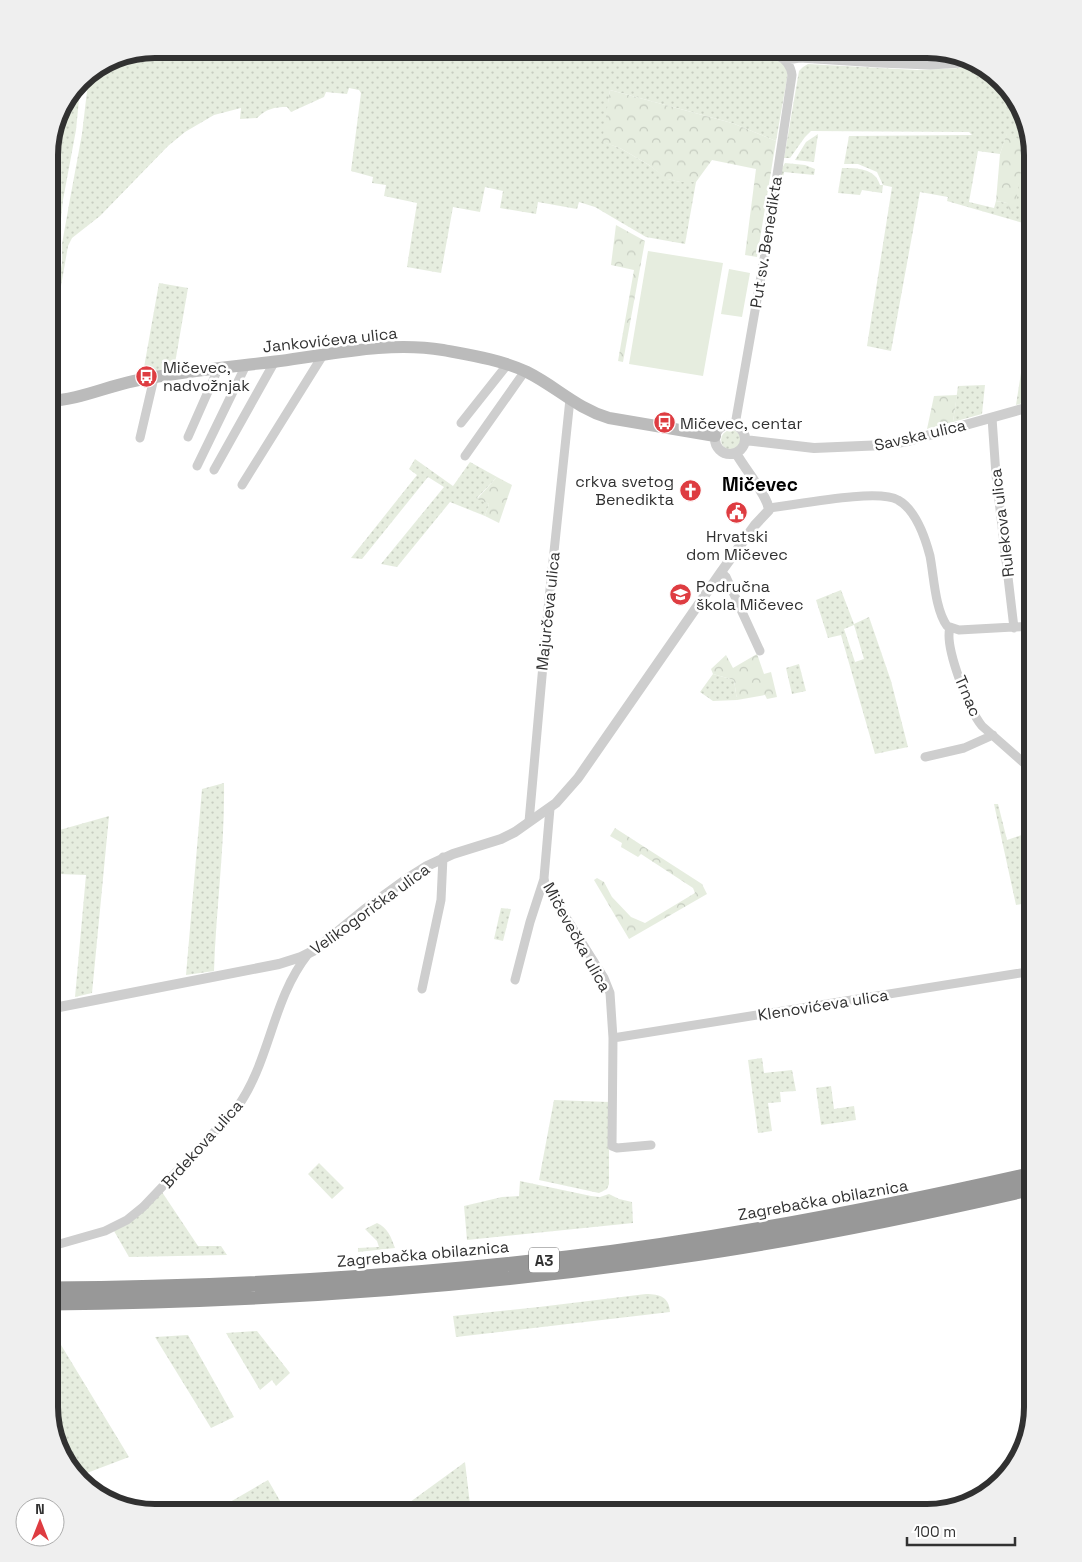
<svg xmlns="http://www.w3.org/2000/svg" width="1082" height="1562" font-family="'Space Grotesk',sans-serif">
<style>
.grass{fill:url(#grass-dots);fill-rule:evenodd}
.forest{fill:url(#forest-crowns)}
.pitch{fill:#e6eddf}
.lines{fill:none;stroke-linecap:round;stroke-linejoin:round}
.minor{stroke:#cecece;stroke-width:9}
.tertiary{stroke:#cecece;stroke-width:10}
.secondary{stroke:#bbb;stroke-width:12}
.motorway{stroke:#989898;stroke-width:15}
.labels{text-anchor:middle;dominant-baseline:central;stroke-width:5;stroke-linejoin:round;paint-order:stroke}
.shield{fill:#fff;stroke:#6f6f6f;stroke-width:1}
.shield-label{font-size:15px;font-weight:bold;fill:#313131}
.street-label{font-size:16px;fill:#313131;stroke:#fff}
.poi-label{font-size:16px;fill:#313131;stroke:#fff;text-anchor:start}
.quarter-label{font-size:19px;font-weight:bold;fill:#000;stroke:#fff}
.rim{fill:none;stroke:#313131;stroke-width:6}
</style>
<defs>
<pattern id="grass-dots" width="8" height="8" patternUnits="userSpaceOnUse" patternTransform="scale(1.25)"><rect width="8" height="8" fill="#e6eddf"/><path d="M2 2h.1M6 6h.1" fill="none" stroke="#c6ccc0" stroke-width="1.8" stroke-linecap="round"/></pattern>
<pattern id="forest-crowns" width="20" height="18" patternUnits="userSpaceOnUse" patternTransform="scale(1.25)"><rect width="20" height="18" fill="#e6eddf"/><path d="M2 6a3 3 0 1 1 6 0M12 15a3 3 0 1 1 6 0" fill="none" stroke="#c6ccc0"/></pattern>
</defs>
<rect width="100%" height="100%" fill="#fff"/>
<path class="grass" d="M154 49H379L381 58 398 52 395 49H724L775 59 785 65 788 73 776 141 732 123 610 90 603 142 620 148 649 165 668 179 680 182H696L685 244 646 237 595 207 579 202 577 209 538 202 536 214 500 208 503 191 485 187 480 212 453 207 441 273 407 267 417 203 384 196 386 185 372 183 373 177 351 171 361 93 359 90 349 88 347 94 326 92 324 97 291 112 287 107C274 107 266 109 257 118L240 119 241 108 214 115 185 132 168 146 100 216 72 238 68 246 49 355V334L62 263V244L70 199 82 134 89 74 114 57Z
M808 64 917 70 985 67 1019 102 1033 154V205L1030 225 947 201 948 197 920 192 891 351 867 346 892 187 883 185 882 193 862 190 860 195 838 193 842 168C857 168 875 168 880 185H883L877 172 858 164H844L849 136 972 135 969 132 811 131 805 137 790 158H784L799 71 803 67ZM1007 134 1022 152V161L1016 197V210L1007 203 996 201 994 208 969 202 978 151 1000 154Z
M81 79 76 130 63 200 56 265 54 274 49 281V148L57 114Z
M818 134 814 162 795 160 806 142Z
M785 163 805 165 815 169 814 175 784 172 769 259H767L782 168Z
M159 283 188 288 174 369 143 373Z
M1028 328 1033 329V400L1016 405Z
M985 385 982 414 953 422 958 386Z
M721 440a10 10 0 1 1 20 0a10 10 0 1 1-20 0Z
M415 459 453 486 470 462 497 477 477 498 489 504 485 516 450 502 397 567 381 564 444 487 428 477 362 559 351 558 417 475 409 469Z
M841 590 854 624 869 617 891 681 908 747 875 754 841 635 828 638 816 600ZM854 625 864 659 855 662 844 629Z
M799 664 806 691 792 694 786 668Z
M713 674 734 680 737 700 713 701 700 692Z
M224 783C225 846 216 908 214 971L186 975 202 789Z
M994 804H998L1007 840 1033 831V902L1016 905Z
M109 816 92 993 75 997 86 875 59 874 57 890H49V833Z
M501 908 511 909 503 941 494 939Z
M762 1058 764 1073 792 1070 796 1091 780 1092 781 1102 768 1103 772 1131 758 1133 748 1060Z
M831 1086 834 1109 854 1106 856 1120 821 1125 816 1088Z
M554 1100 609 1102V1184L607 1189 599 1193 539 1180Z
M319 1163 344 1188 332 1199 308 1174Z
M520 1181 591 1196 600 1197 609 1194 619 1199 632 1202 633 1223 467 1240 464 1206 502 1197 519 1196Z
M162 1192 198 1246H221L227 1255 129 1257 114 1231Z
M377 1223C388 1228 391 1237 395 1248L358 1252V1248L379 1247 377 1241 365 1229Z
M646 1294C660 1294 669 1297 670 1312L456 1337 453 1316 539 1307Z
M257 1331 290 1373 276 1386 272 1380 260 1390 226 1333Z
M188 1335 234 1417 211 1428 155 1337Z
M49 1340H58L129 1457 79 1476 63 1460 49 1408Z
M465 1462 471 1513H395Z
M268 1480 287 1513H211Z"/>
<path class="forest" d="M610 90 732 123 776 141 757 257 745 255 756 169 712 160 696 182H680L667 179 649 165 620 148 602 142Z
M1007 133 1026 143C1022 152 1022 161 1021 171 1019 184 1016 196 1016 210L1010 211 1007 203 996 201 1000 154Z
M616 225 645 241 623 362 618 361 634 270 611 265Z
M957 395 953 422 927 429 934 396Z
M497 477 512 485 499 523 485 516 489 504 477 499Z
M757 654 764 674 771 672 777 697 767 699 765 695 737 700 734 680 713 674 711 669 726 655 733 668Z
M615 828 702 884 707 894 629 939 594 880 597 878 604 882 612 897 631 917 645 923 695 893 693 888 641 854 638 857 621 847 622 843 610 836Z"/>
<path class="pitch" d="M648 251 723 263 703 376 629 364Z
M729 269 750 273 742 317 721 314Z"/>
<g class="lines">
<path class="minor" d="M786 60 800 58 879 63 930 65 978 62
M992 418 996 475 1014 628
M461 423 507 365
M735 425 767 242 792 75C789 52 765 52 746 49
M188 437 218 369
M140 438 154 378
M465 456 525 371
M197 466 246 365
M214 470 275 361
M242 485 323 355
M769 508C796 505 878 488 898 500 916 510 925 537 930 556 934 577 935 609 947 626L959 630 1033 626
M721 572 726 577 760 651
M950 628C944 646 969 710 982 726L1033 771
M925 757 964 748 993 735
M550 808 544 878 545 884 604 978 610 993 613 1038 612 1146 617 1148 651 1145
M529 822 548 609 570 399
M515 980 530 922 544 879
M422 989 441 900 443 857
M613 1038 1033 971
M49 1247 105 1231 127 1220 143 1207 236 1109C271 1061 271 1001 308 954"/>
<path class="tertiary" d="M715 439a15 15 0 1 1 30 0a15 15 0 1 1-30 0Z
M745 440 814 448 885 445 908 441 1033 406
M49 1009 279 964 301 957 315 950 364 910 408 878 427 866 453 854 501 839 515 832 556 803 578 778 721 572 755 525 769 510C768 496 744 468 736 453"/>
<path class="secondary" d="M49 310V298
M49 401C78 400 105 387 134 381 181 371 232 367 280 361 333 354 390 341 443 350 470 355 502 360 527 372 557 387 576 408 609 418L715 436"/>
<path class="motorway" d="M49 1289C222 1288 395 1278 567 1258 724 1239 879 1209 1033 1174
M49 1303C260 1301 471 1287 680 1256 799 1239 916 1215 1033 1188"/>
</g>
<defs>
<symbol id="bus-disc" viewBox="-11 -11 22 22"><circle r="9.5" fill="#de3c41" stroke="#fff"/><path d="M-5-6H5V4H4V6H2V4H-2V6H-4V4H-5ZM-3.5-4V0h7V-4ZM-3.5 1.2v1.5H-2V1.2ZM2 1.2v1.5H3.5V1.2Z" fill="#fff"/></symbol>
<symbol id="church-disc" viewBox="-11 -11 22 22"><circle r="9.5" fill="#de3c41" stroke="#fff"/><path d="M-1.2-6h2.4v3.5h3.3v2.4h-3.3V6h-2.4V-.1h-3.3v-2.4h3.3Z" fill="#fff"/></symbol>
<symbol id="civic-disc" viewBox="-11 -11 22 22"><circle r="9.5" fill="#de3c41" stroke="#fff"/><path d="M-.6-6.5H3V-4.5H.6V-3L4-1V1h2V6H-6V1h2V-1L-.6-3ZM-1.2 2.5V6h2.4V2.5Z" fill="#fff"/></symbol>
<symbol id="school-disc" viewBox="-11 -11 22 22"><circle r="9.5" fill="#de3c41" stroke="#fff"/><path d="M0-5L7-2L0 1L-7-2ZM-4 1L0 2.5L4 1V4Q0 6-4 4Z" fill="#fff"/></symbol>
</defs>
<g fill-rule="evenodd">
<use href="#bus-disc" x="134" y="364" width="25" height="25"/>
<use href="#bus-disc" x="652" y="410" width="25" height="25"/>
<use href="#church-disc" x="678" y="478" width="25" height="25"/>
<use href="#civic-disc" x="724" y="500" width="25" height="25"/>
<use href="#school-disc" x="668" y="582" width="25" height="25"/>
</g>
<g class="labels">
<rect class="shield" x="529" y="1247.5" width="30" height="25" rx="4"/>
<g class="shield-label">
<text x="544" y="1260">A3</text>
</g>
<g class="street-label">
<text transform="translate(766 242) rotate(-81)">Put sv. Benedikta</text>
<text transform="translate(330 340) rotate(-6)">Jankovićeva ulica</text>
<text transform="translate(920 435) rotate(-13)">Savska ulica</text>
<text transform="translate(1002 523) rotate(-97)">Rulekova ulica</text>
<text transform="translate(548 611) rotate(-84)">Majurčeva ulica</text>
<text transform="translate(968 696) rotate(67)">Trnac</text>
<text transform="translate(370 909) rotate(-36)">Velikogorička ulica</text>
<text transform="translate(577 937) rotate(61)">Mičevečka ulica</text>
<text transform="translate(823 1005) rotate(-9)">Klenovićeva ulica</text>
<text transform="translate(202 1144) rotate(-48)">Brdekova ulica</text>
<text transform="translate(823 1200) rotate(-10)">Zagrebačka obilaznica</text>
<text transform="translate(423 1254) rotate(-5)">Zagrebačka obilaznica</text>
</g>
<g class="poi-label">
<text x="163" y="367">Mičevec,<tspan x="163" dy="18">nadvožnjak</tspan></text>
<text x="680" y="423">Mičevec, centar</text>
<text x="674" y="481" text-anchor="end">crkva svetog<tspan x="674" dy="18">Benedikta</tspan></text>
<text x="737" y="536" text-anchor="middle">Hrvatski<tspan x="737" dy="18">dom Mičevec</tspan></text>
<text x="696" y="586">Područna<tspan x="696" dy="18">škola Mičevec</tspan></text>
</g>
<g class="quarter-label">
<text x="760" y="484">Mičevec</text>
</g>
</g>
<path d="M0 0H1082V1562H0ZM155 58H927A97 97 0 0 1 1024 155V1407A97 97 0 0 1 927 1504H155A97 97 0 0 1 58 1407V155A97 97 0 0 1 155 58Z" fill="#efefef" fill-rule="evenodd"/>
<path class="rim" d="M155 58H927A97 97 0 0 1 1024 155V1407A97 97 0 0 1 927 1504H155A97 97 0 0 1 58 1407V155A97 97 0 0 1 155 58Z"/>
<g transform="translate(40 1522)"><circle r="24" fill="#ffffff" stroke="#adadad"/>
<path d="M0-4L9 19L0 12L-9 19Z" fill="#de3c41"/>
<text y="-8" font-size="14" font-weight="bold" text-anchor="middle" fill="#313131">N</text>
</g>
<path d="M907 1537v8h108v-8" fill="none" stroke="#313131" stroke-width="2.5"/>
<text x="914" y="1537" font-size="15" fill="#313131" stroke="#ffffff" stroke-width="4" paint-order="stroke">100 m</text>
</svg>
